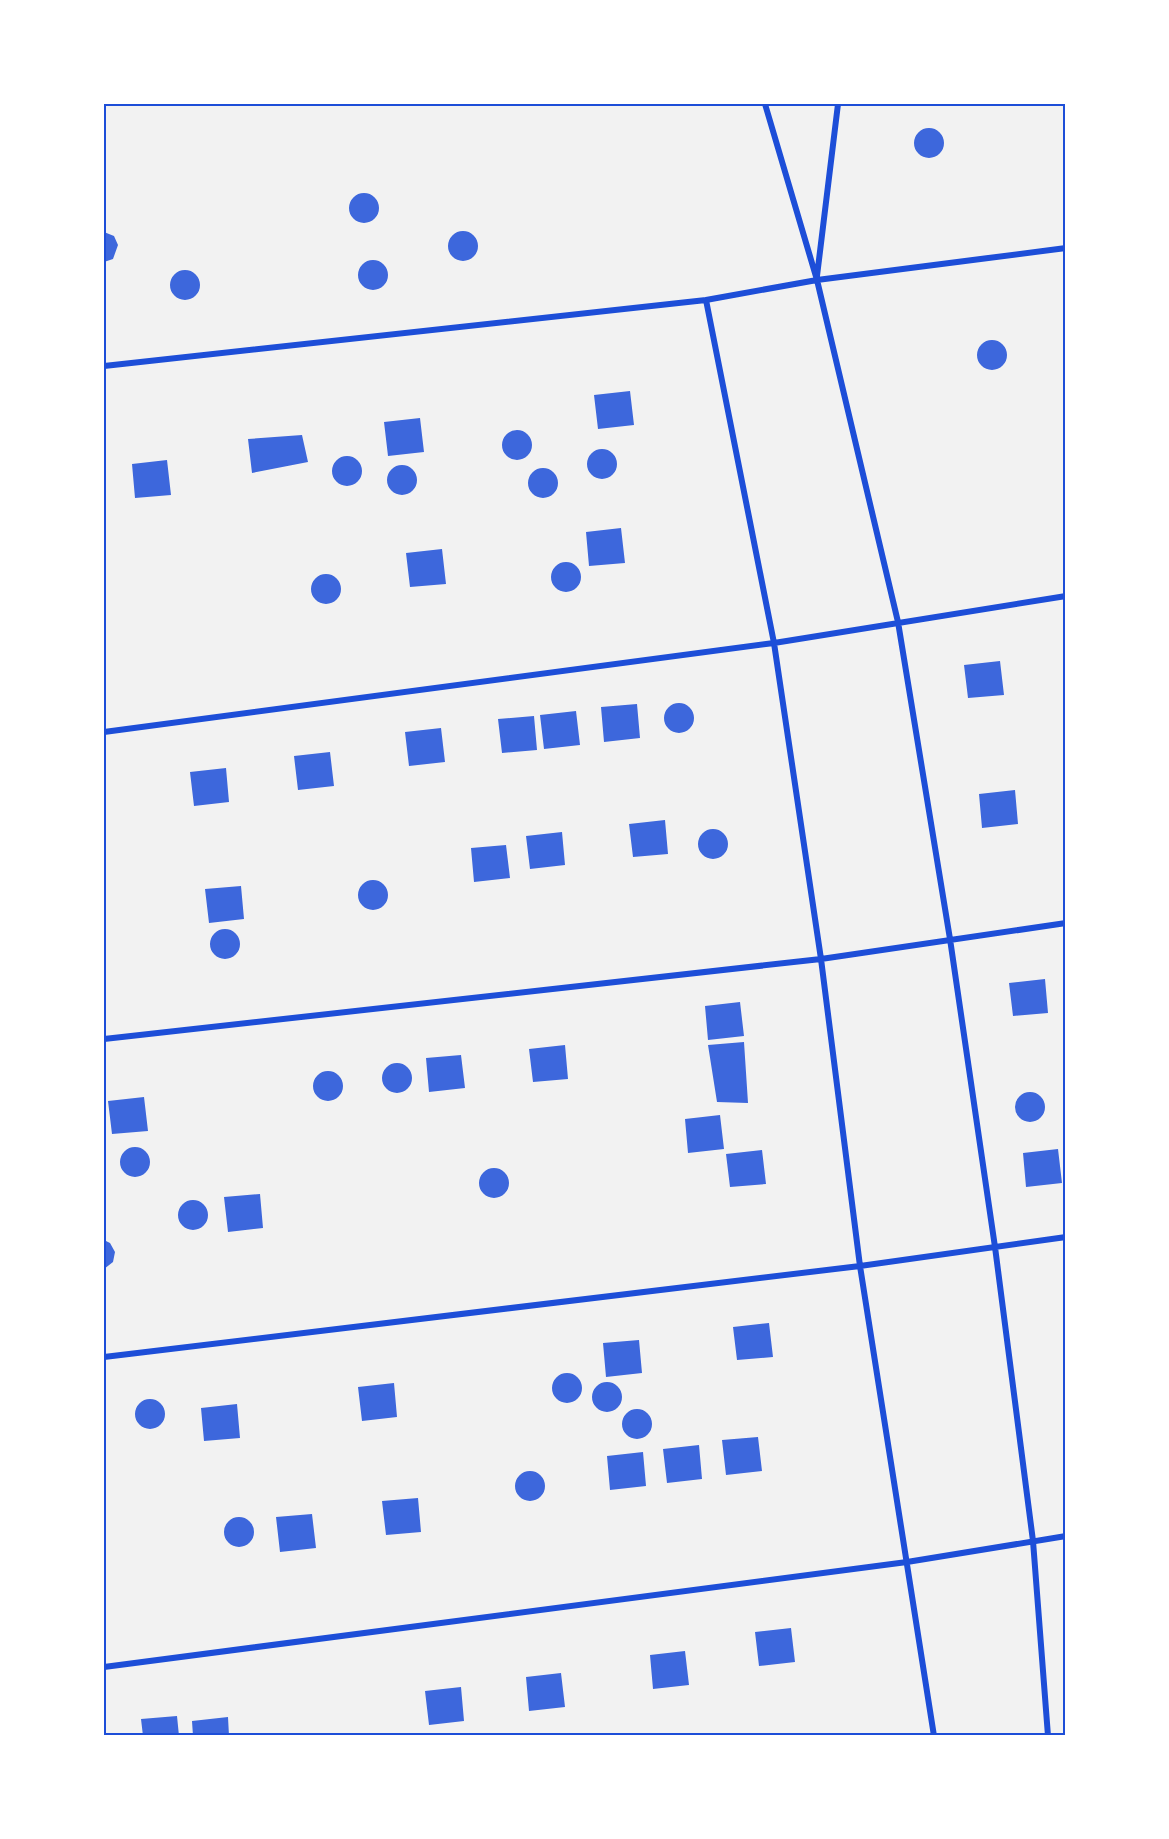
<svg xmlns="http://www.w3.org/2000/svg" width="1169" height="1839" font-family="'Fira Sans',sans-serif">
<style>
.building{fill:#3d67dc}
.lines{fill:none;stroke-linecap:round;stroke-linejoin:round}
.minor{stroke:#1d4ed8;stroke-width:6}
.neatline{fill:none;stroke:#1d4ed8;stroke-width:2}
</style>
<rect width="100%" height="100%" fill="#f2f2f2"/>
<path class="building" d="M914 143a15 15 0 1 1 30 0a15 15 0 1 1-30 0Z
M349 208a15 15 0 1 1 30 0a15 15 0 1 1-30 0Z
M448 246a15 15 0 1 1 30 0a15 15 0 1 1-30 0Z
M104 232 114 236 118 245 113 259 104 262Z
M358 275a15 15 0 1 1 30 0a15 15 0 1 1-30 0Z
M170 285a15 15 0 1 1 30 0a15 15 0 1 1-30 0Z
M977 355a15 15 0 1 1 30 0a15 15 0 1 1-30 0Z
M630 391 634 425 598 429 594 395Z
M420 418 424 452 388 456 384 422Z
M502 445a15 15 0 1 1 30 0a15 15 0 1 1-30 0Z
M302 435 308 462 252 473 248 439Z
M587 464a15 15 0 1 1 30 0a15 15 0 1 1-30 0Z
M332 471a15 15 0 1 1 30 0a15 15 0 1 1-30 0Z
M167 460 171 495 135 498 132 464Z
M387 480a15 15 0 1 1 30 0a15 15 0 1 1-30 0Z
M528 483a15 15 0 1 1 30 0a15 15 0 1 1-30 0Z
M621 528 625 563 589 566 586 532Z
M442 549 446 584 410 587 406 553Z
M551 577a15 15 0 1 1 30 0a15 15 0 1 1-30 0Z
M311 589a15 15 0 1 1 30 0a15 15 0 1 1-30 0Z
M1000 661 1004 695 968 698 964 665Z
M664 718a15 15 0 1 1 30 0a15 15 0 1 1-30 0Z
M637 704 640 738 604 742 601 707Z
M576 711 580 745 544 749 540 715Z
M534 716 537 750 502 753 498 719Z
M441 728 445 762 409 766 405 732Z
M330 752 334 786 298 790 294 756Z
M226 768 229 802 194 806 190 772Z
M1015 790 1018 824 982 828 979 794Z
M665 820 668 854 633 857 629 824Z
M698 844a15 15 0 1 1 30 0a15 15 0 1 1-30 0Z
M562 832 565 865 530 869 526 836Z
M506 845 510 878 474 882 471 848Z
M358 895a15 15 0 1 1 30 0a15 15 0 1 1-30 0Z
M241 886 244 919 209 923 205 889Z
M210 944a15 15 0 1 1 30 0a15 15 0 1 1-30 0Z
M1045 979 1048 1013 1013 1016 1009 983Z
M740 1002 744 1036 708 1040 705 1006Z
M744 1042 748 1103 717 1102 708 1045Z
M565 1045 568 1079 533 1082 529 1049Z
M461 1055 465 1088 429 1092 426 1058Z
M382 1078a15 15 0 1 1 30 0a15 15 0 1 1-30 0Z
M313 1086a15 15 0 1 1 30 0a15 15 0 1 1-30 0Z
M1015 1107a15 15 0 1 1 30 0a15 15 0 1 1-30 0Z
M144 1097 148 1131 112 1134 108 1101Z
M720 1115 724 1149 688 1153 685 1119Z
M120 1162a15 15 0 1 1 30 0a15 15 0 1 1-30 0Z
M1058 1149 1062 1183 1026 1187 1023 1153Z
M762 1150 766 1184 730 1187 726 1154Z
M479 1183a15 15 0 1 1 30 0a15 15 0 1 1-30 0Z
M260 1194 263 1228 228 1232 224 1197Z
M178 1215a15 15 0 1 1 30 0a15 15 0 1 1-30 0Z
M104 1240 110 1243 115 1252 113 1262 104 1269Z
M769 1323 773 1357 737 1360 733 1327Z
M639 1340 642 1373 606 1377 603 1343Z
M552 1388a15 15 0 1 1 30 0a15 15 0 1 1-30 0Z
M592 1397a15 15 0 1 1 30 0a15 15 0 1 1-30 0Z
M394 1383 397 1417 362 1421 358 1387Z
M135 1414a15 15 0 1 1 30 0a15 15 0 1 1-30 0Z
M237 1404 240 1438 204 1441 201 1408Z
M622 1424a15 15 0 1 1 30 0a15 15 0 1 1-30 0Z
M758 1437 762 1471 726 1475 722 1440Z
M699 1445 702 1479 667 1483 663 1449Z
M643 1452 646 1486 610 1490 607 1456Z
M515 1486a15 15 0 1 1 30 0a15 15 0 1 1-30 0Z
M418 1498 421 1532 386 1535 382 1501Z
M312 1514 316 1548 280 1552 276 1517Z
M224 1532a15 15 0 1 1 30 0a15 15 0 1 1-30 0Z
M791 1628 795 1662 759 1666 755 1632Z
M685 1651 689 1685 653 1689 650 1655Z
M561 1673 565 1707 529 1711 526 1677Z
M461 1687 464 1721 429 1725 425 1691Z
M177 1716 179 1736H143L141 1719Z
M228 1717 229 1736H193L192 1721Z"/>
<g class="lines">
<path class="minor" d="M765 104 817 280 898 622 950 939 995 1247 1033 1541 1048 1736
M817 276 838 104
M706 300 774 643 821 959 860 1266 934 1736
M104 366 706 300 817 280 1066 248
M104 732 774 643 1066 596
M104 1039 821 959 1066 923
M104 1357 860 1266 1066 1237
M104 1667 907 1562 1066 1536"/>
</g>
<rect width="1169" height="1839" fill="none" stroke="#ffffff" stroke-width="210"/>
<rect x="105" y="105" width="959" height="1629" class="neatline"/>
</svg>
